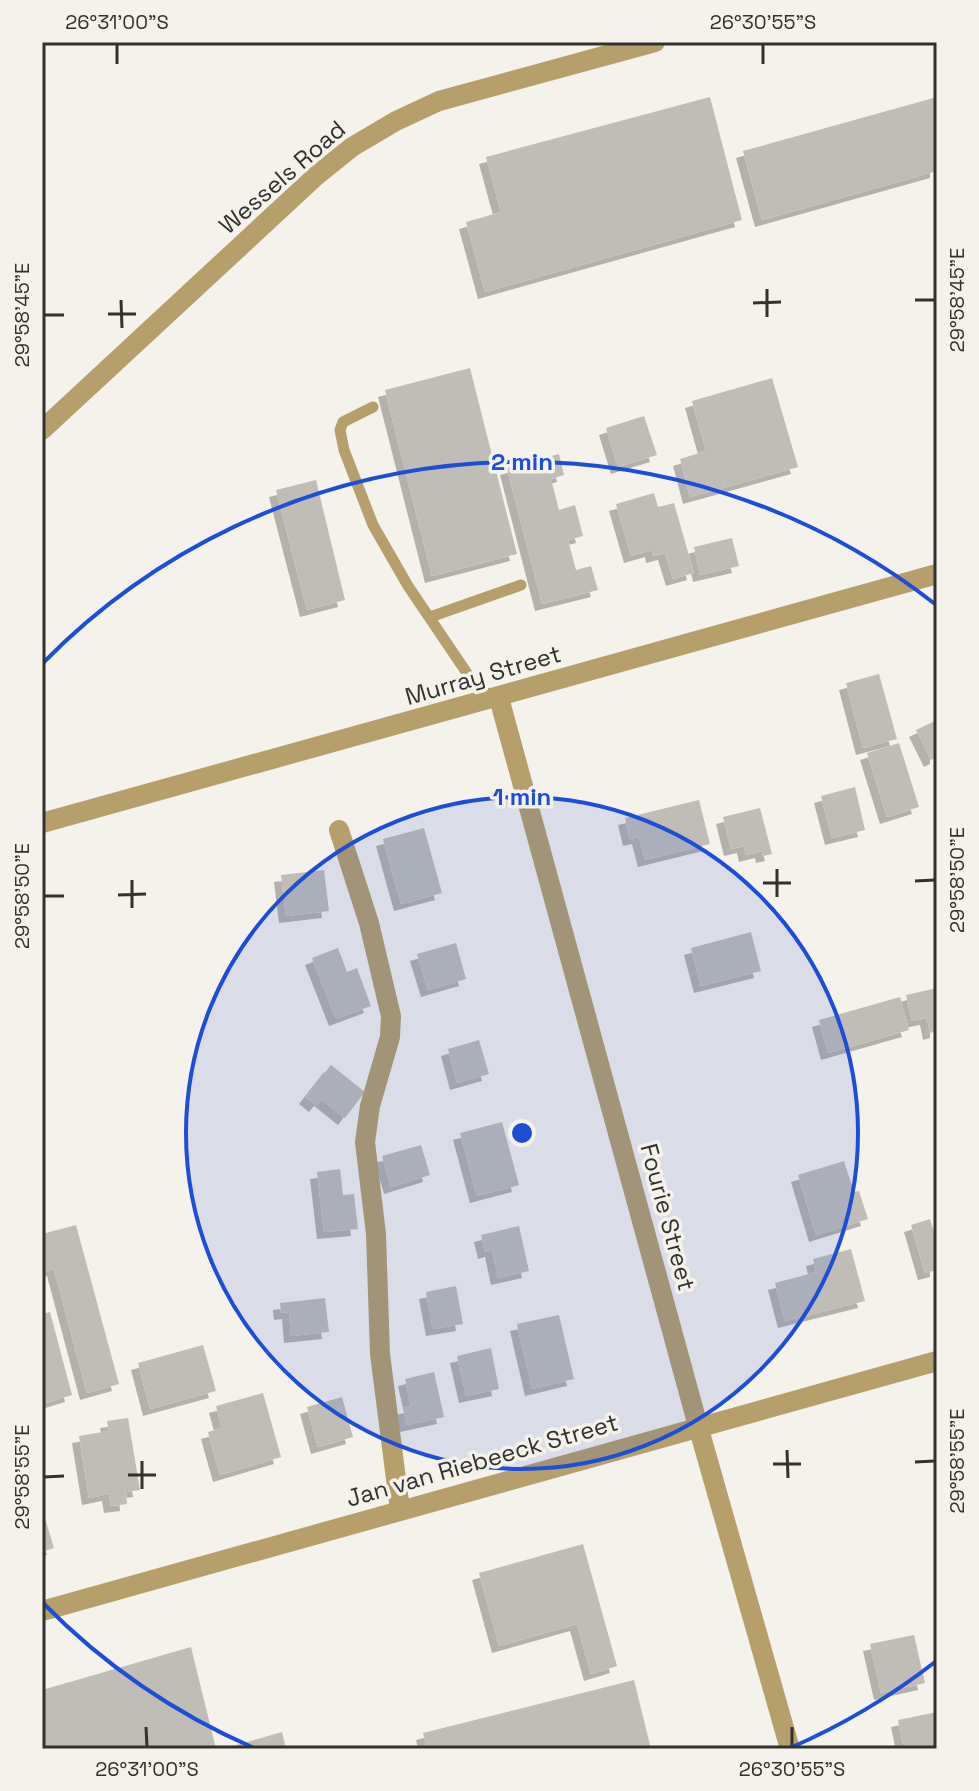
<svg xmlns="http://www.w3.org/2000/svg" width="979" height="1791" font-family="'Space Grotesk',sans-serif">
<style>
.building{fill:#bfbdb5;filter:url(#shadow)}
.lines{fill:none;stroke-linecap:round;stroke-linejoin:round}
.service{stroke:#b69f6a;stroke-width:11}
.minor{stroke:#b69f6a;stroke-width:20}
.ticks{fill:none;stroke:#32312e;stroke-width:3}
.ring{fill:none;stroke:#1d4ed8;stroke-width:4}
.labels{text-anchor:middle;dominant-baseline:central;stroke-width:7;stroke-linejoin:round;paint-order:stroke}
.street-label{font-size:24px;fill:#32312e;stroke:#f4f2ea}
.centre{fill:#1d4ed8;stroke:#f4f2ea;stroke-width:4}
.ring-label{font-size:24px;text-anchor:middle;font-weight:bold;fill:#1d4ed8;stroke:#f4f2ea;stroke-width:7;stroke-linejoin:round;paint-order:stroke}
.neatline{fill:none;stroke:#32312e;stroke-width:3}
.ticks-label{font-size:20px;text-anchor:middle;fill:#32312e}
</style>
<defs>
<filter id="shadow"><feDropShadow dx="-7" dy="7" stdDeviation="0" flood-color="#0004"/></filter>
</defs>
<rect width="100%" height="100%" fill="#f4f2ea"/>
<path class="building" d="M710 97 742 220 485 292 466 222 501 212 486 157Z
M937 97V171L762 220 743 151Z
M470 368 517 554 432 576 385 390Z
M772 378 798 467 690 497 680 459 706 451 692 401Z
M644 416 657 455 618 467 606 428Z
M559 454 564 475 551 479 559 510 575 505 583 536 568 540 576 570 591 566 598 590 542 604 507 468Z
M316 480 345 600 307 610 276 490Z
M654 493 658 507 674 503 694 573 673 579 665 553 653 556 652 550 631 556 616 504Z
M732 538 739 566 700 575 694 547Z
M879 674 897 739 863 748 846 683Z
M937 720V757L931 760 916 730Z
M899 743 919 807 887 817 867 753Z
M855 787 865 830 832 838 821 796Z
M699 800 710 844 645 860 639 837 630 839 625 818Z
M760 808 772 854 763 856 762 851 746 855 744 846 731 849 723 817Z
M424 828 442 893 401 904 383 839Z
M324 870 329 911 286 916 281 875Z
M751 932 761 971 701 986 691 948Z
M456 943 466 979 428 990 417 954Z
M338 948 347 972 357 968 371 1006 336 1019 312 958Z
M937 988V1031L930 1033 927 1018 912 1021 906 995Z
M900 997 909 1030 828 1053 819 1020Z
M479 1040 489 1074 457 1083 448 1049Z
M331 1065 365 1092 345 1118 321 1099 316 1105 306 1097Z
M502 1122 519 1185 477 1196 460 1133Z
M421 1145 430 1175 391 1187 382 1156Z
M844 1161 854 1192 859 1191 868 1219 816 1235 798 1175Z
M340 1169 343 1195 354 1194 358 1229 324 1232 317 1172Z
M930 1219 934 1232 937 1231V1270L925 1273 911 1225Z
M76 1225 119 1384 87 1393 54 1269 42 1272V1234Z
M519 1226 529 1271 498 1278 492 1250 485 1252 481 1235Z
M851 1249 865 1301 785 1321 775 1283 816 1272 813 1259Z
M456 1286 463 1324 433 1329 426 1292Z
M325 1298 329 1332 291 1336 289 1312 281 1313 280 1303Z
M50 1312 72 1395 42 1404V1314Z
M559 1315 574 1379 532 1389 517 1324Z
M203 1345 216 1391 150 1409 138 1363Z
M491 1348 499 1389 466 1396 457 1356Z
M434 1372 444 1417 407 1425 403 1408 411 1406 405 1379Z
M263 1393 281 1457 220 1475 208 1432 222 1428 216 1406Z
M342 1397 353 1437 318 1447 307 1407Z
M128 1418 140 1490 126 1492 127 1504 111 1506 109 1494 89 1498 79 1436 109 1431 107 1421Z
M42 1508 54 1548 42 1552Z
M583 1544 617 1666 591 1674 577 1624 499 1646 479 1573Z
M914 1635 925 1683 881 1693 870 1644Z
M191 1647 216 1749H42V1690Z
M634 1680 651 1749H427L423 1733Z
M937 1712V1749H904L898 1720Z
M282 1732 286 1749H226V1748Z"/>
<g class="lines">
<path class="service" d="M373 407 343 422 340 430 344 450 373 525 408 586 473 682 485 692 495 696
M430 617 521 585"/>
<path class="minor" d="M42 430 316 176 352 147 396 121 439 101 655 42
M499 698 698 1426 790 1749
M42 823 937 574
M339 830 369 923 391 1016 390 1037 370 1106 365 1142 376 1234 380 1354 400 1510
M42 1611 937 1361"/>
</g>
<path class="ticks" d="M117 44V64M763 44V64M767 289V317M121 300 122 328M915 300H935M753 303 781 302M108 314H136M44 315H64M777 869V897M132 880V908M915 881 935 880M763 883H791M118 895 146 894M44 896H64M787 1450 788 1478M142 1461V1489M915 1462 935 1461M773 1464H801M128 1475H156M44 1477 64 1476M146 1727 147 1747M792 1727V1747"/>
<circle cx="522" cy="1133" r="336" fill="#1d4ed8" fill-opacity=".12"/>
<g class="ring">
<circle cx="522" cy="1133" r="336"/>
<path d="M935 1662A671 671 0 0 1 790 1748M254 1748A671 671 0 0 1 43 1603M43 663A671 671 0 0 1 935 604"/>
</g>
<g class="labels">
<g class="street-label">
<text transform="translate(282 177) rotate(-41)">Wessels Road</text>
<text transform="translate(483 675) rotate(-16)">Murray Street</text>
<text transform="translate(668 1217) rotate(75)">Fourie Street</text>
<text transform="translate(482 1460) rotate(-16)">Jan van Riebeeck Street</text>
</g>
</g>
<circle cx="522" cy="1133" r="12" class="centre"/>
<g class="ring-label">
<text x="522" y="470">2 min</text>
<text x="522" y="805">1 min</text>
</g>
<rect width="979" height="1791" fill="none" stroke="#f4f2ea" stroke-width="88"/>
<rect x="44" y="44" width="891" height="1703" class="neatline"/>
<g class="ticks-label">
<text x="117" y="29">26°31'00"S</text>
<text x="763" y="29">26°30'55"S</text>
<text transform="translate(957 300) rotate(-90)" y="7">29°58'45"E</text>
<text transform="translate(22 315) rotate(-90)" y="7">29°58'45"E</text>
<text transform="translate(957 880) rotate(-90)" y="7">29°58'50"E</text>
<text transform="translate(22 896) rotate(-90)" y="7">29°58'50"E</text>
<text transform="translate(957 1461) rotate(-90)" y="7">29°58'55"E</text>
<text transform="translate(22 1477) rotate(-90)" y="7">29°58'55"E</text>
<text x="147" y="1776">26°31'00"S</text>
<text x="792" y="1776">26°30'55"S</text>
</g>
</svg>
